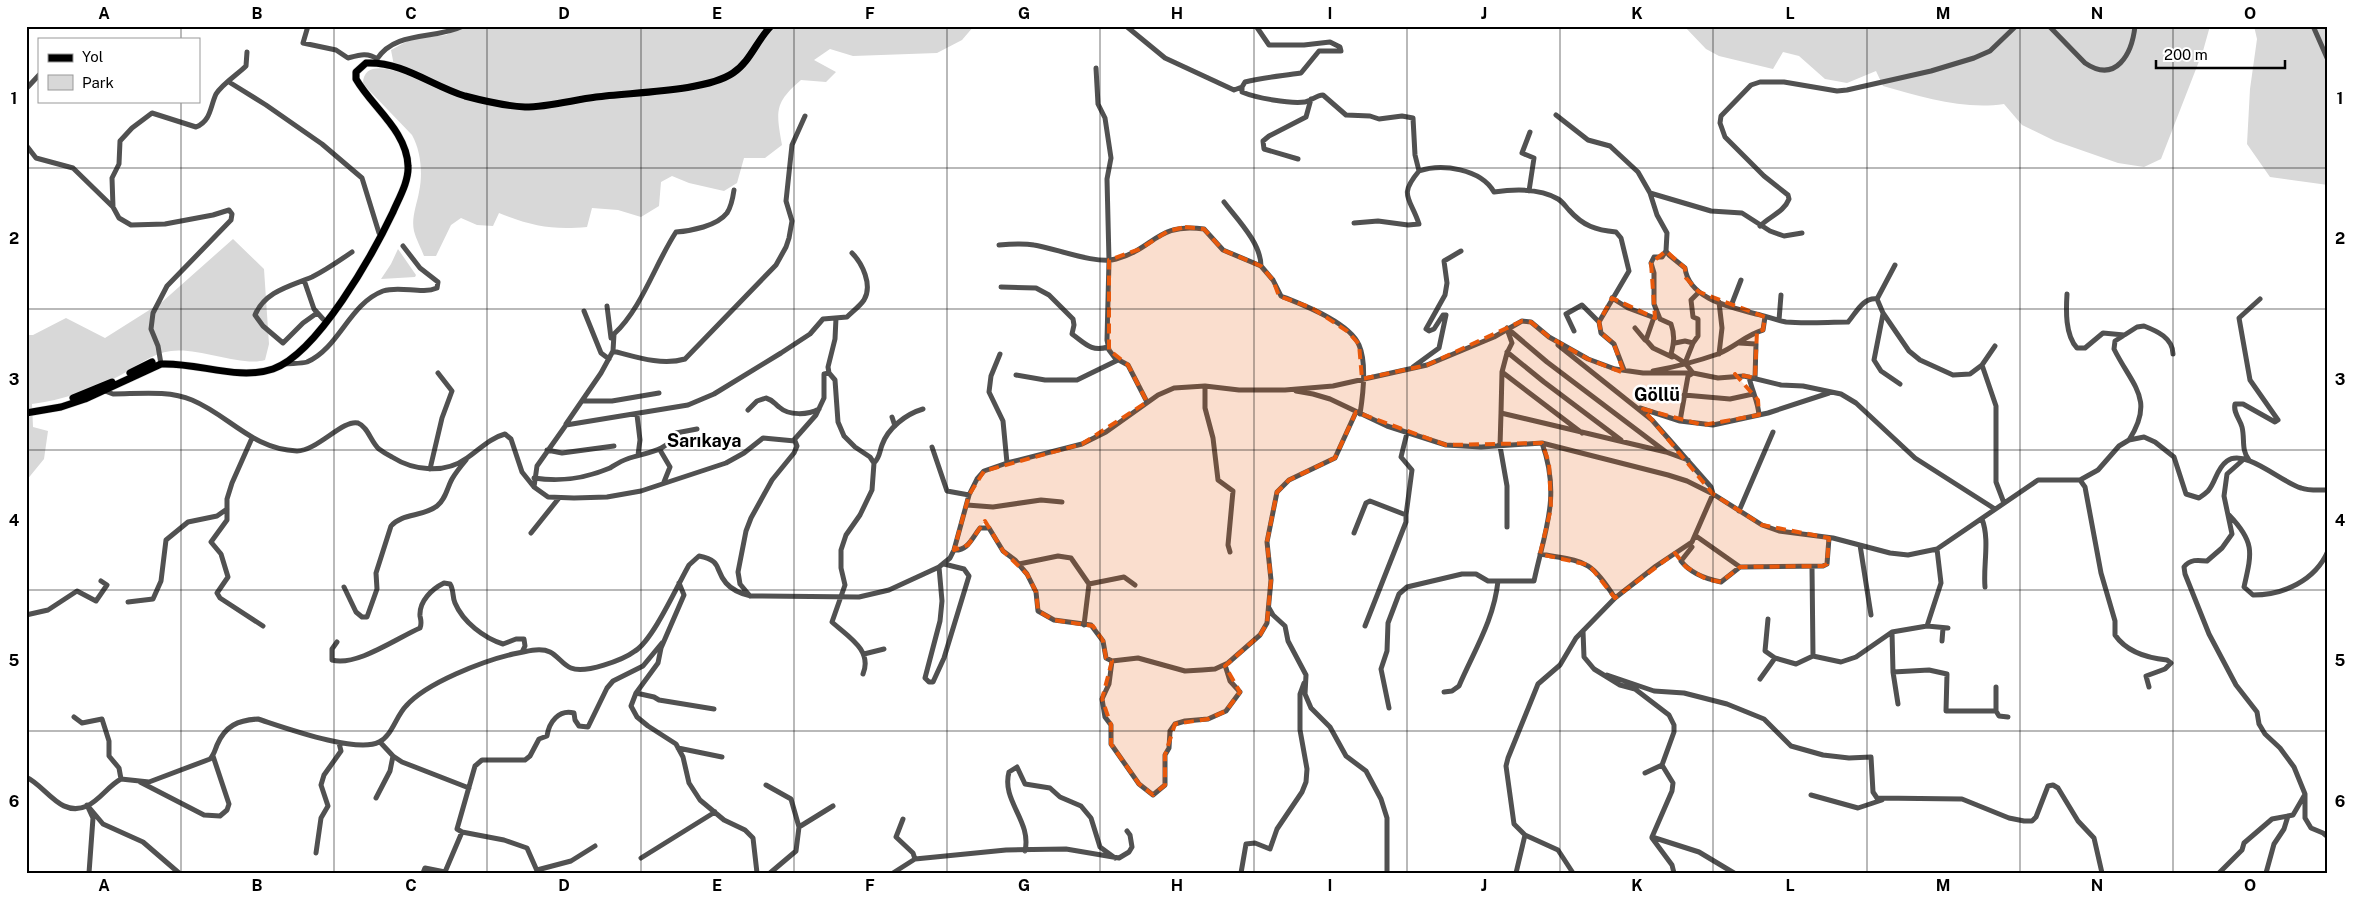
<svg xmlns="http://www.w3.org/2000/svg" width="2354" height="899" font-family="'Public Sans',sans-serif">
<style>
.green{fill:#d8d8d8}
.lines{fill:none;stroke-linecap:round;stroke-linejoin:round}
.major-casing{stroke:#dbdbdb;stroke-width:8}
.minor{stroke:#515151;stroke-width:5}
.major{stroke:#000;stroke-width:7}
.marked{fill:#e8590c;fill-opacity:0.2;stroke:#e8590c;stroke-width:4;stroke-dasharray:10 6;stroke-linejoin:round}
.grid{fill:none;stroke:#000;stroke-width:1;stroke-opacity:0.55}
.labels{text-anchor:middle;dominant-baseline:central;stroke-width:5;stroke-linejoin:round;paint-order:stroke}
.quarter-label{font-size:18px;font-weight:bold;fill:#000;stroke:#fff}
.neatline{fill:none;stroke:#000;stroke-width:2}
.grid-label{font-size:16px;text-anchor:middle;font-weight:bold;fill:#000}
</style>
<rect width="100%" height="100%" fill="#fff"/>
<path class="green" d="M463 26H974L962 40 937 53 853 56 830 49 814 60 836 72 826 82 801 80C774 103 776 111 782 145L765 158H744L737 183 724 191 689 183 672 176 661 182 659 206 641 217 618 210 592 208 587 227C551 230 532 226 499 213L493 226 477 225 461 218 451 225 436 256H424C421 248 416 239 414 231 411 218 417 204 419 192 423 174 421 151 412 135L363 84C363 65 381 67 395 71L391 50 411 39 446 35Z
M1684 26H2210L2203 51 2161 159 2144 167 2118 163 2055 141 2022 125 2004 104C1963 110 1923 97 1883 86L1876 71 1847 83 1825 79 1799 56 1783 52 1773 69 1719 56 1706 49Z
M2254 26H2328V185L2270 177 2247 144 2250 89 2257 39Z
M233 239 264 269 269 344 265 360C242 367 198 347 171 351 152 353 136 367 119 376 93 390 62 400 32 404L33 427 48 431 44 459 26 481V335H33L66 318 105 338 162 302Z
M398 249 416 275 415 277 381 279 391 264Z"/>
<g class="lines">
<defs>
<path id="major" d="M130 373 152 362
M73 398 112 382
M26 413 61 407 85 399 161 364C197 362 238 381 273 369 318 353 373 254 393 212 399 198 409 181 408 166 407 131 372 107 356 79V72L366 63C402 61 432 86 465 96 484 101 505 106 525 107 548 107 573 100 596 97 631 92 705 92 733 73 750 62 757 40 771 26"/>
</defs>
<use href="#major" class="major-casing"/>
<path class="minor" d="M308 26 303 43 336 50 348 58C359 55 368 52 377 59 396 30 435 40 463 26
M1126 26 1165 58 1234 90 1242 87 1245 82C1264 77 1282 76 1301 73L1319 51H1341L1340 47 1330 42 1304 45H1269L1256 26
M2049 26 2085 63C2116 84 2132 54 2135 26
M2313 26 2328 60
M1096 68 1098 104 1105 118 1111 158 1107 179 1109 260 1107 340 1109 350 1115 358 1128 365 1147 402
M229 82 266 105 322 144 362 178 379 233
M1242 87V92C1256 98 1290 104 1305 102 1312 101 1316 95 1323 95L1346 115 1370 116 1379 119 1402 116 1413 118 1415 155 1419 171C1442 163 1481 169 1494 192 1515 189 1540 188 1558 199 1563 202 1566 207 1569 210 1583 226 1596 230 1616 232L1621 238 1629 271 1599 322 1601 333 1614 344 1624 370
M26 89 39 75
M1556 115 1588 140 1610 146 1638 172 1650 193 1657 215 1667 233 1666 251 1669 255 1685 268C1689 299 1730 307 1756 314 1766 316 1775 320 1786 322 1806 324 1828 322 1848 322 1856 313 1863 297 1877 299L1895 265
M26 145 36 158 73 168 113 207 119 218 131 225 165 224 213 215 229 210 232 214 231 220 167 286 153 313 151 329 158 346 161 364
M1298 159 1264 149 1263 141 1269 136 1306 117 1311 99
M1529 191 1534 158 1522 153 1530 132
M1650 193 1711 211 1742 213 1770 231 1784 236 1802 233
M1224 202C1237 219 1261 243 1261 266
M113 207 112 178 119 164 120 141 132 128 152 113 196 127C211 121 210 107 216 94 222 84 238 74 246 66L247 52
M1354 223 1378 221 1408 225 1419 224C1410 197 1398 196 1419 171
M1760 226C1770 216 1784 212 1789 199L1788 195 1764 176 1725 137 1720 123 1721 116 1751 85 1760 82H1784L1837 91 1847 90 1931 71 1974 58 1990 51 2016 26
M999 245C1010 244 1023 243 1034 245 1054 248 1097 265 1116 259 1154 249 1157 222 1204 229L1223 250 1261 266 1273 280 1281 296C1303 305 1349 322 1359 345 1367 363 1363 395 1360 414
M1666 251 1662 257H1654L1651 263 1654 273V304L1660 319 1671 324C1675 335 1674 343 1671 354L1685 363 1693 373 1688 376 1680 421
M304 280 314 309 323 319
M1001 287 1036 288 1049 295 1073 319 1074 325 1072 334C1086 344 1091 352 1108 347
M2067 294C2066 310 2065 335 2077 348H2085L2103 333 2124 335
M1612 298 1628 308 1655 318
M1877 299 1883 313 1909 351 1920 360 1953 375 1970 374 1982 365 1995 346
M607 306 611 338
M1731 306 1741 280
M584 311 601 353 609 359
M317 313 303 323 283 343 263 326 255 315C265 291 291 286 312 277 326 270 339 261 352 252
M1883 314 1874 360 1881 371 1900 384
M1654 317 1646 340 1653 348 1672 357
M1779 320 1781 295
M1507 328 1547 362 1666 452 1688 460
M1635 328 1645 340
M1574 331 1566 314 1582 305 1599 322
M1675 343 1685 341 1693 343 1698 336V319L1693 317 1691 300 1699 292
M1739 343 1756 344 1755 378
M1558 345 1652 420 1711 487 1713 494 1692 542 1656 566 1615 598 1576 638 1560 665 1538 684 1508 758 1506 766 1514 824 1525 835 1558 850 1573 873
M613 351 614 334C642 308 655 264 676 232 691 231 717 226 727 213 731 207 733 197 734 190
M1507 352 1544 382 1621 440
M1000 354 991 376 989 392 1003 421 1007 463
M1719 354 1722 328 1719 302
M1685 363 1693 343
M284 364C291 363 301 364 307 362 340 347 349 304 383 291 401 285 421 295 437 288L438 282 420 268 403 246
M1982 365 1996 406V482L2004 503
M1413 367 1439 348 1446 315H1443L1434 329 1429 331 1426 329 1445 295 1447 283 1444 261 1461 251
M1653 371C1675 367 1698 361 1718 354 1735 347 1746 335 1763 330L1765 317
M1502 372 1507 353 1512 343 1507 329
M829 373 828 367 835 339 836 318
M1016 375 1045 380H1077L1118 360
M1749 377C1752 391 1758 401 1759 415
M1205 386V408L1213 438 1218 480 1233 491 1228 545 1230 552
M104 388 105 391 113 394C138 394 168 390 192 400 230 416 252 449 297 451 317 451 343 419 358 423 368 427 371 442 379 449 383 452 388 455 392 457 414 471 445 474 467 458 480 449 490 438 505 434L511 439 522 472 534 487 548 497 574 498 607 497 641 491 726 463 744 453 763 438 795 441 797 446 794 453 772 480 751 518 746 531 738 572 740 584 750 596
M1296 391 1313 394 1330 399 1387 426 1446 445 1481 447 1542 443 1668 475 1687 481 1713 494 1762 525 1779 531 1833 538 1890 553 1908 555 1937 549 2038 480H2080L2098 470 2119 446 2129 440 2144 437 2155 442 2174 457 2186 494 2199 498C2202 496 2206 493 2208 491 2216 482 2216 469 2227 461 2245 448 2281 482 2301 488 2309 491 2319 490 2328 490
M1684 395 1730 399 1753 394
M583 401H612L659 393
M1640 408 1680 421 1713 425 1768 413 1829 393
M748 410 757 401 766 398C773 400 774 403 779 407 789 416 808 415 819 409
M1501 413 1502 372 1582 433
M637 415 640 440 638 455
M892 417 895 426
M566 424 601 373 613 351C636 357 662 366 685 359L776 265 786 247 789 238 792 221 786 201 792 145 805 116
M252 438 232 483 227 499V520L211 542 221 554 228 577 217 593 220 598 263 626
M2129 440C2155 399 2133 387 2114 349L2115 341 2137 327 2144 326C2157 331 2173 338 2173 354
M793 441 816 415 824 398V374L829 373 835 380 838 422 844 436 855 447 870 457 874 463 872 490 860 515 846 535 841 550V568L845 585 832 622C847 636 873 650 863 674
M932 447 947 491 969 495
M547 450 562 453 614 446
M660 450 670 467 664 482
M2244 459 2227 474 2224 496 2232 534 2222 548 2207 561C2198 560 2190 559 2184 567L2185 574 2209 634 2236 685 2257 712 2259 724 2265 734 2280 748 2294 767 2305 794V818L2311 828 2323 833 2328 837
M2249 460C2241 450 2245 439 2242 427 2240 419 2233 413 2235 404H2243L2275 422 2278 420 2250 380 2239 318 2260 299
M874 463C880 457 879 453 882 445 888 428 906 414 923 409
M430 469 442 418 452 391 438 373
M534 478C561 482 584 479 610 468 615 465 621 461 627 459 646 452 666 453 676 433L697 429
M2080 480 2085 487 2101 573 2115 621V635C2126 651 2147 658 2167 660L2171 663 2165 669 2146 676 2149 687
M534 487 537 466 566 425 688 405 714 394 781 353 810 334 823 319 847 317C852 312 860 306 864 300 873 285 862 263 852 253
M967 505 993 507 1041 500 1062 502
M1739 511 1773 432
M2229 515C2255 542 2252 552 2244 587L2253 595C2283 595 2315 581 2328 551
M1982 519C1990 540 1983 565 1985 587
M1507 527V486L1500 446 1501 413 1666 452
M531 533 559 498
M1354 533 1366 503 1370 501 1406 515 1412 470 1401 457 1407 433
M1696 536 1740 567 1823 566 1827 564 1829 538
M1689 544 1692 547 1681 561C1691 574 1706 579 1721 582L1740 567
M1860 545 1871 615
M954 550C968 551 972 538 980 528H989L1003 551 1015 560 1027 574 1036 592 1038 611 1054 620 1091 625 1103 641 1106 658 1112 661 1138 658 1185 671 1202 670 1215 669 1228 663 1260 635 1267 623 1271 580 1267 542 1277 492 1289 480 1335 458 1356 412
M1540 554C1584 562 1590 558 1615 598
M1019 564 1058 556 1071 558 1089 584 1084 625
M939 567 942 601 940 621 925 678 929 682H933L944 658 969 576 964 569 944 564
M679 583 684 595 661 648 658 663 636 693 631 706 637 717 648 726 676 744 683 757 689 783 700 800 724 820 745 830 753 838 757 873
M1089 584 1124 577 1135 585
M344 587 356 612 362 617H367L377 589 376 573 391 526C402 513 423 517 437 506 446 499 447 488 452 479 456 472 461 466 466 460
M128 602 153 599 161 581 166 540 188 522 217 516 227 509
M1269 608 1273 615 1285 626 1288 641 1306 675 1305 694 1311 708 1330 727 1346 756 1366 771 1381 799 1387 818V873
M26 615 48 610 77 591 96 601 107 585 101 581
M1768 619 1765 651 1775 658
M1365 626 1406 522V515
M1927 626 1941 583 1937 549
M1583 631 1584 657 1594 669 1620 685 1635 689 1669 715 1674 725V732L1662 765 1673 783 1672 791 1652 837 1699 852 1734 873
M1892 632 1893 672 1898 704
M1942 641 1943 628
M337 642 332 649V660C356 667 397 638 420 628 422 623 421 621 420 616 419 601 432 589 444 583L450 584C454 590 452 596 455 603 463 622 484 638 503 644L516 639H524L525 646 522 652
M864 654 884 649
M1813 656 1841 662 1856 657 1892 632 1927 626 1948 628
M1112 661 1109 684 1102 699 1105 717 1111 725V744L1139 784 1153 795 1165 785V755L1169 748 1170 731 1175 724 1185 721 1208 719 1226 711 1240 692 1230 681 1225 665
M1893 672 1929 670 1947 674 1946 711H1996V687
M1605 676 1607 675 1654 691 1684 693 1727 704 1764 719 1791 746 1823 755 1849 758 1871 757 1873 792 1877 798 1962 799 2009 818 2024 821H2032L2036 817 2048 786 2053 785 2058 788 2078 821 2094 838 2102 873
M1760 679 1775 658 1796 664 1813 656 1812 567
M1444 692 1452 691 1459 686C1474 651 1494 620 1498 581
M636 693 654 697 659 700 714 709
M1389 708 1381 669 1387 651 1388 623 1399 594 1407 587 1462 574H1476L1488 581H1534C1545 530 1561 496 1542 443
M1996 711 1999 716 2008 717
M74 717 82 723 102 719 109 741V756L119 768 121 779
M380 742 393 756 402 762 469 788
M678 748 722 757
M1645 773 1662 765
M26 777C46 786 60 818 87 806 100 800 108 786 121 779L149 782 210 759C214 755 215 750 217 745 225 726 238 720 258 719 283 727 357 754 379 742 392 736 396 716 406 706 426 683 483 661 513 654 524 652 540 647 550 652 558 656 563 665 571 668 585 674 623 660 635 651 653 640 677 586 689 565L699 556C723 561 714 569 726 583 732 590 742 594 751 596L859 597 889 590 939 567 950 558 954 550 969 495 977 479 984 471 1007 463 1082 444 1106 432 1158 395 1174 388 1205 386 1239 390H1285L1333 386 1427 365 1494 337 1522 321 1531 322 1549 337 1588 359 1615 369 1643 373H1693L1718 378 1744 376 1781 385 1803 386 1841 394 1856 403 1915 458 1995 509
M140 782 204 815 220 816 227 810 229 804 213 756
M766 785 791 799 799 827 796 851 770 873
M1811 795 1858 808 1882 800
M376 798 390 771 393 756
M903 819 896 837 913 853 915 859
M799 827 833 806
M1652 838 1672 865 1674 873
M1025 851C1032 821 1001 801 1009 772L1017 767 1025 784 1050 788 1060 797 1081 806 1091 818 1100 847 1115 858
M316 853 321 818 328 806 321 785 324 775 341 751 339 743
M641 858 715 812
M537 870 571 861 595 846
M89 873 93 818 87 805 103 824 143 842 179 873
M423 873 425 868 445 872 462 832
M538 873 527 848 504 840 462 832 457 829 475 766 482 760H525L530 756 539 739 547 736C549 722 559 709 574 713L575 720 579 726 588 727 607 688 613 681 643 666 662 643
M893 873 915 859 1006 850 1066 849 1119 858 1129 852 1132 847 1130 835 1127 831
M1241 873 1246 844 1255 843 1270 849 1277 829 1302 792 1306 782 1307 769 1300 730V694L1304 683
M1516 873 1525 835
M2219 873 2242 850 2244 843 2272 819 2293 815 2304 796
M2266 873 2274 844 2284 829 2288 816"/>
<use href="#major" class="major"/>
</g>
<path class="marked" d="M1185 227 1204 229 1223 250 1261 266 1273 280 1279 296 1312 308 1347 331 1359 344 1362 379 1427 365 1522 321 1531 322 1549 337 1588 359 1624 373 1614 344 1601 333 1599 322 1612 298 1655 318 1651 263 1666 251 1685 268 1686 278 1699 292 1765 317 1763 330 1757 331 1755 378 1735 374 1758 400 1759 415 1703 425 1643 409 1713 494 1762 525 1829 538 1827 564 1823 566 1740 567 1721 582 1706 579 1686 567 1675 553 1615 598 1589 565 1540 554 1551 508 1549 463 1542 443 1446 445 1356 412 1335 458 1289 480 1277 492 1267 542 1271 580 1267 623 1260 635 1225 666 1240 692 1226 711 1208 719 1175 724 1165 755V785L1153 795 1139 784 1111 744V725L1102 699 1112 661 1106 658 1103 641 1093 626 1054 620 1038 611 1036 592 1027 574 1003 551 985 521 968 545 954 550 969 495 984 471 1082 444 1147 402 1128 365 1109 350V260L1140 249 1168 231Z"/>
<path class="grid" d="M181 26V39M334 26V873M487 26V873M641 26V873M794 26V873M947 26V873M1100 26V873M1254 26V873M1407 26V873M1560 26V873M1713 26V873M1867 26V873M2020 26V873M2173 26V873M181 101V873M26 168H2328M26 309H2328M26 450H2328M26 590H2328M26 731H2328"/>
<g class="labels">
<g class="quarter-label">
<text x="1657" y="394">Göllü</text>
<text x="704" y="440">Sarıkaya</text>
</g>
</g>
<rect width="2354" height="899" fill="none" stroke="#ffffff" stroke-width="55"/>
<rect x="38" y="38" width="162" height="65" fill="#ffffff" stroke="#999999"/>
<rect x="48" y="54" width="25" height="8" fill="#000000" stroke="#999999"/>
<text x="82" y="62" font-size="15" fill="#000000">Yol</text>
<rect x="48" y="75" width="25" height="15" fill="#d8d8d8" stroke="#999999"/>
<text x="82" y="88" font-size="15" fill="#000000">Park</text>
<path d="M2156 60v8h129v-8" fill="none" stroke="#000000" stroke-width="2.5"/>
<text x="2164" y="60" font-size="15" fill="#000000" stroke="#ffffff" stroke-width="4" paint-order="stroke">200 m</text>
<rect x="28" y="28" width="2298" height="844" class="neatline"/>
<g class="grid-label">
<text x="104" y="19">A</text>
<text x="257" y="19">B</text>
<text x="411" y="19">C</text>
<text x="564" y="19">D</text>
<text x="717" y="19">E</text>
<text x="870" y="19">F</text>
<text x="1024" y="19">G</text>
<text x="1177" y="19">H</text>
<text x="1330" y="19">I</text>
<text x="1484" y="19">J</text>
<text x="1637" y="19">K</text>
<text x="1790" y="19">L</text>
<text x="1943" y="19">M</text>
<text x="2097" y="19">N</text>
<text x="2250" y="19">O</text>
<text x="14" y="104">1</text>
<text x="2340" y="104">1</text>
<text x="14" y="244">2</text>
<text x="2340" y="244">2</text>
<text x="14" y="385">3</text>
<text x="2340" y="385">3</text>
<text x="14" y="526">4</text>
<text x="2340" y="526">4</text>
<text x="14" y="666">5</text>
<text x="2340" y="666">5</text>
<text x="14" y="807">6</text>
<text x="2340" y="807">6</text>
<text x="104" y="891">A</text>
<text x="257" y="891">B</text>
<text x="411" y="891">C</text>
<text x="564" y="891">D</text>
<text x="717" y="891">E</text>
<text x="870" y="891">F</text>
<text x="1024" y="891">G</text>
<text x="1177" y="891">H</text>
<text x="1330" y="891">I</text>
<text x="1484" y="891">J</text>
<text x="1637" y="891">K</text>
<text x="1790" y="891">L</text>
<text x="1943" y="891">M</text>
<text x="2097" y="891">N</text>
<text x="2250" y="891">O</text>
</g>
</svg>
